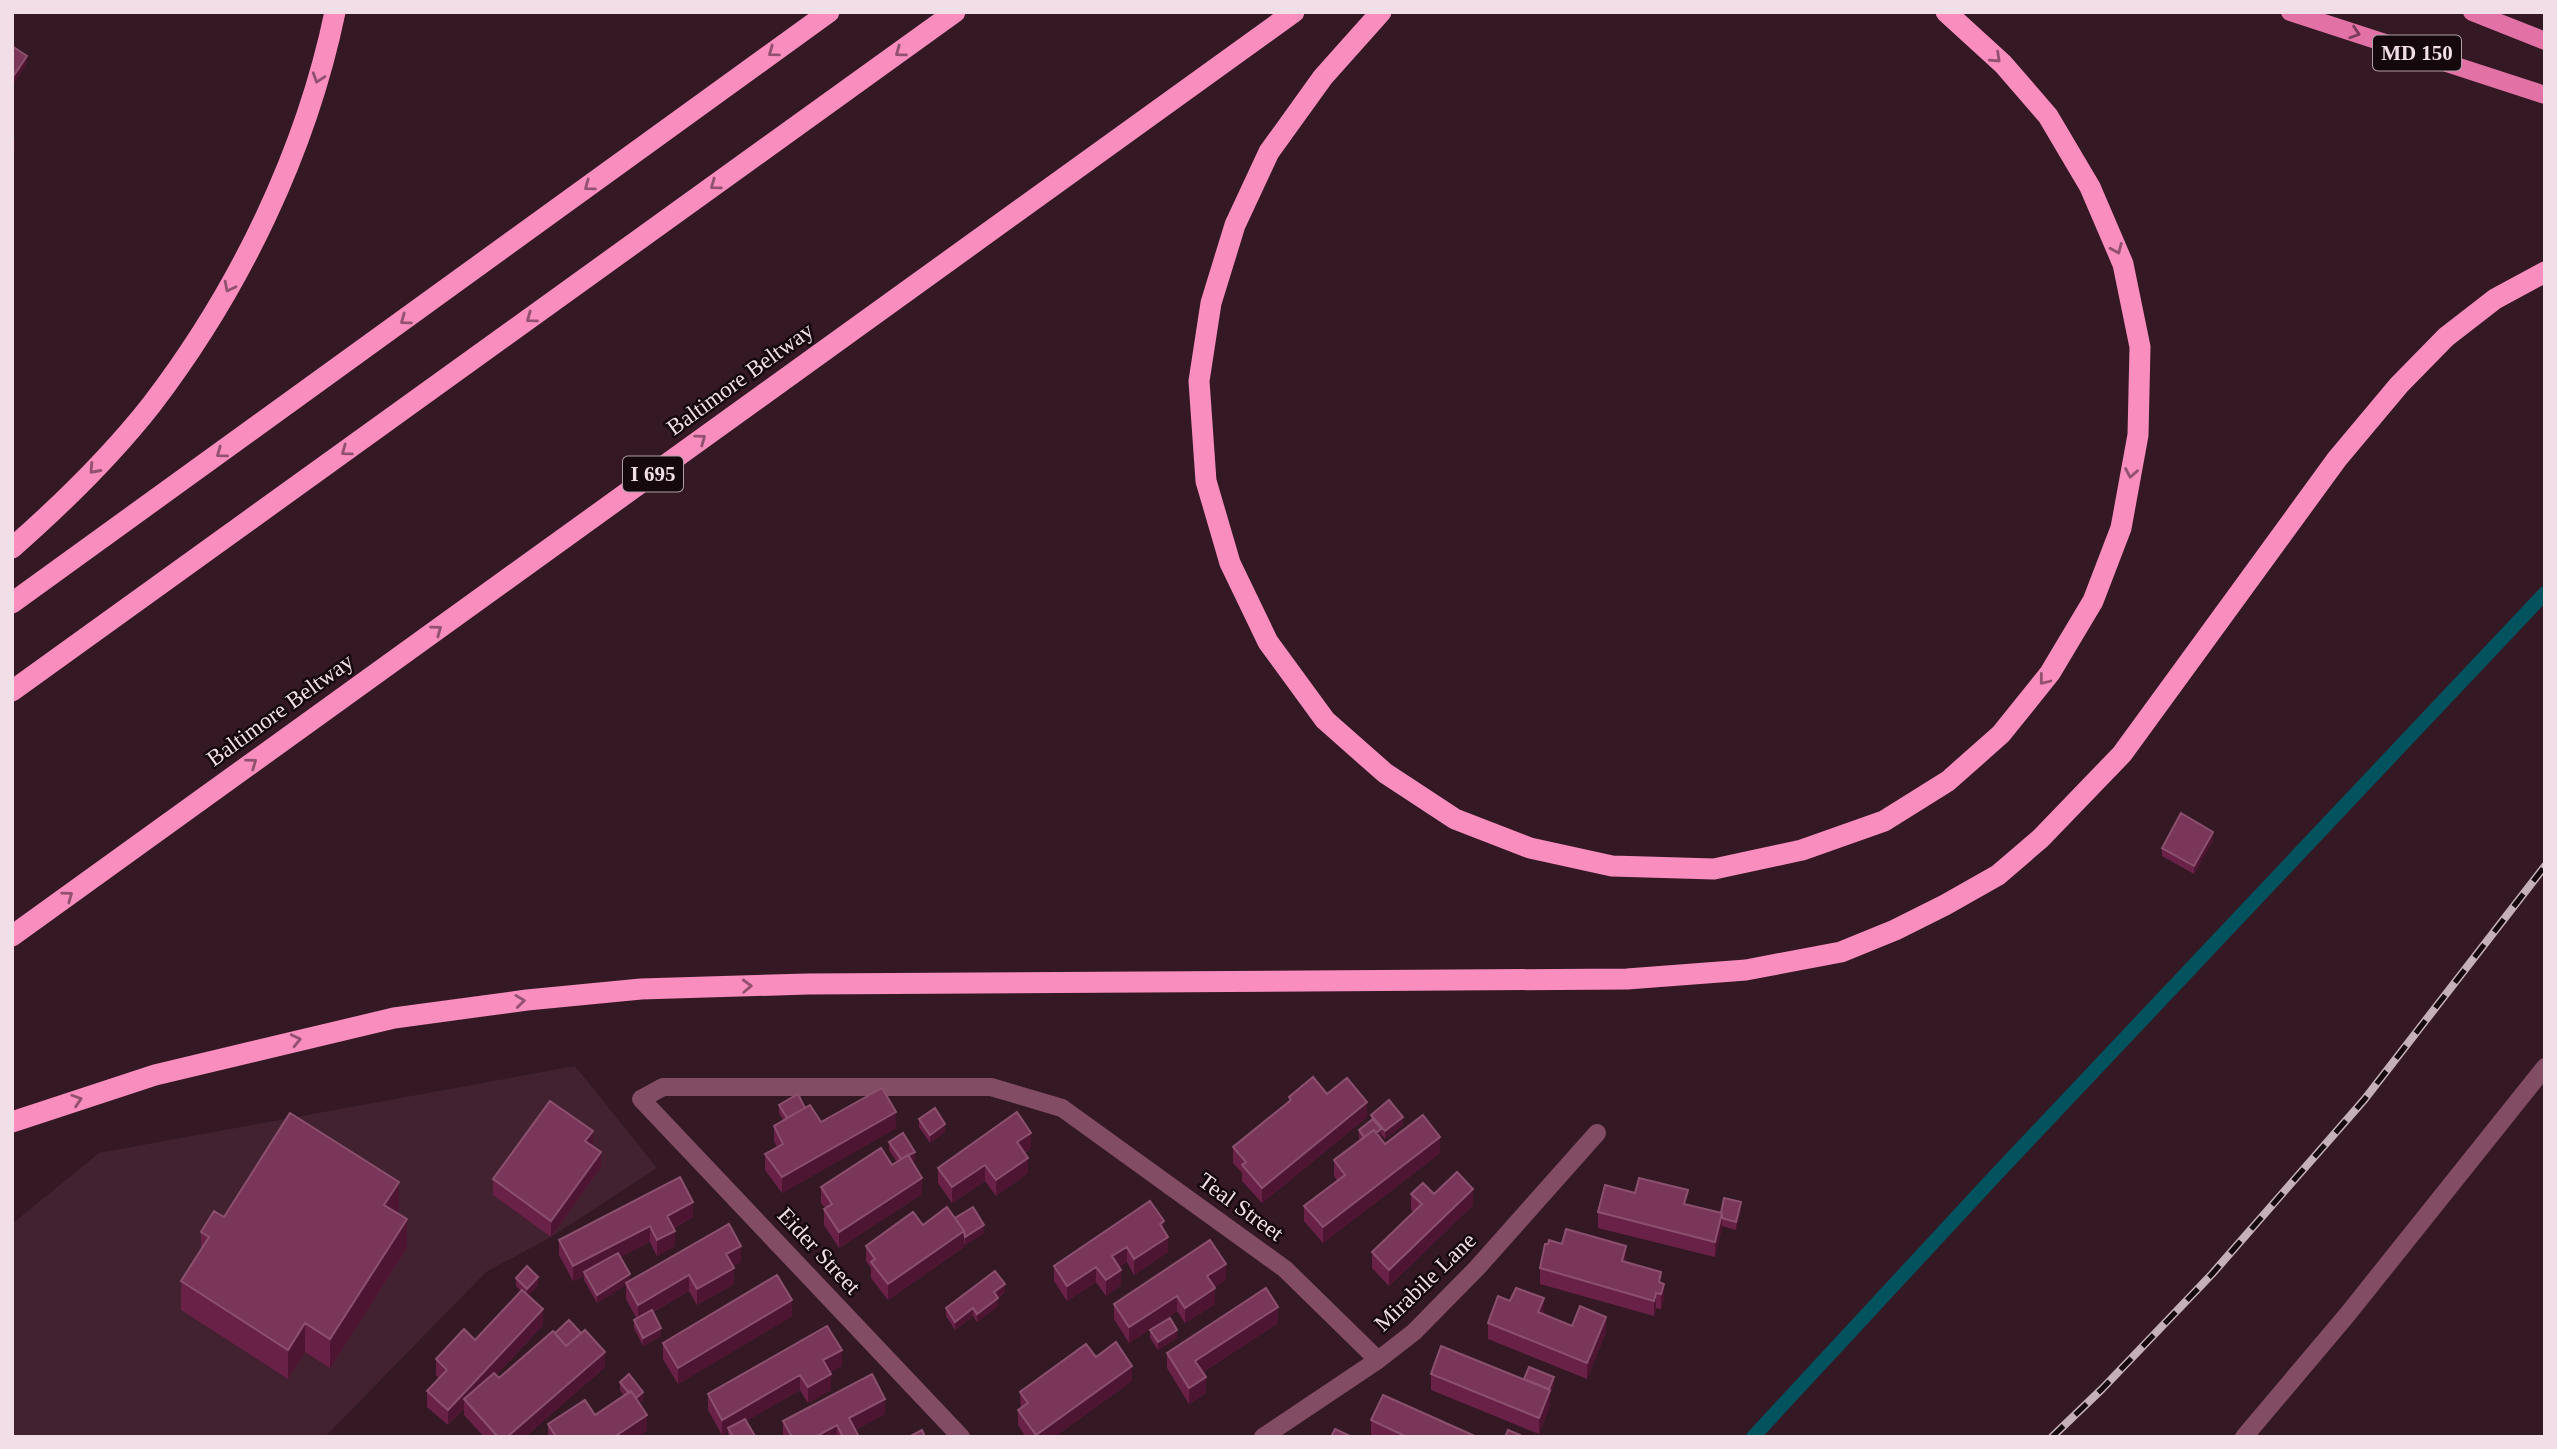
<svg xmlns="http://www.w3.org/2000/svg" width="2557" height="1449" font-family="Georgia,serif">
<style>
.built{fill:#422130}
.lines{fill:none;stroke-linecap:round;stroke-linejoin:round}
.stream{stroke:#03535f;stroke-width:14}
.minor{stroke:#824c64;stroke-width:18}
.major{stroke:#e272a6;stroke-width:18}
.highway{stroke:#f98dbe;stroke-width:21}
.rail-casing{stroke:#c5b0b9;stroke-width:8}
.rail{stroke:#14080d;stroke-width:5;stroke-dasharray:16;stroke-linecap:butt}
.wall{fill:#6a2148}
.shaded-wall{fill:#4e1533}
.building{fill:#793659;stroke:#8c506f;stroke-width:2}
.oneway{stroke:#7b3d5a}
.oneway2{stroke:#92516e}
.labels{text-anchor:middle;dominant-baseline:central;stroke-width:5;stroke-linejoin:round;paint-order:stroke}
.shield{fill:#14080d;stroke:#af9ea5;stroke-width:2}
.shield-label{font-size:21px;font-weight:bold;fill:#f1dee6}
.street-label{font-size:23px;fill:#f1dee6;stroke:#14080d}
</style>
<rect width="100%" height="100%" fill="#341925"/>
<path class="built" d="M575 1066 657 1168 551 1237 486 1272 325 1437H12V1224L99 1153Z"/>
<g class="lines">
<path class="stream" d="M1753 1437 1993 1178 2545 593"/>
<path class="minor" d="M961 1437 641 1099 663 1087H991L1062 1108 1285 1269 1378 1360
M1263 1437 1378 1360 1414 1332 1477 1268 1597 1133
M2244 1437 2347 1315 2545 1067"/>
<path class="major" d="M2290 12 2545 95
M2472 12 2545 41"/>
<path class="highway" d="M1381 12 1323 77 1269 152 1235 225 1211 303 1199 381 1206 481 1230 563 1268 642 1325 720 1385 773 1455 819 1530 848 1612 866 1714 869 1802 850 1884 821 1948 781 2001 734 2050 673 2093 601 2121 528 2138 435 2140 347 2123 264 2090 187 2048 116 2003 64 1946 12
M12 548C61 505 112 455 152 404 239 290 306 152 335 12
M12 603 829 12
M12 691 955 12
M12 936 1294 12
M12 1122 155 1075 394 1018 527 1000 641 989 808 984 1627 979 1746 970 1841 952 1895 930 1945 905 1998 875 2041 838 2122 754 2337 459 2399 385 2446 337 2495 299 2545 272"/>
<defs>
<path id="rail" d="M2052 1437 2102 1389 2212 1274 2364 1100 2545 866"/>
</defs>
<use href="#rail" class="rail-casing"/>
<use href="#rail" class="rail"/>
</g>
<path class="wall" d="M2213 840 2194 874 2162 856V848Z
M1327 1094 1367 1117 1262 1203 1242 1181V1173L1233 1163V1147L1289 1102V1097Z
M779 1105 805 1108 821 1122 896 1128 782 1193 765 1170V1154L777 1147 774 1141V1126L783 1120 779 1113Z
M1371 1115 1403 1125 1385 1139 1381 1134 1380 1138 1385 1144 1440 1153 1323 1243 1304 1221V1206L1337 1180 1334 1176V1160L1360 1140 1359 1138V1130L1371 1121Z
M919 1119 945 1132 930 1143 919 1127Z
M889 1142 915 1160 912 1162 922 1194 839 1248 824 1225V1209L825 1208 821 1203V1187L892 1165 897 1162 889 1150Z
M1031 1148 1025 1153 1028 1173 996 1196 985 1181 952 1203 938 1183V1168Z
M601 1167 551 1237 493 1195V1179Z
M1411 1194H1434L1473 1205 1389 1286 1372 1268V1252L1414 1212 1411 1210Z
M1688 1205 1721 1213 1741 1210 1736 1230 1722 1226 1715 1257 1598 1228V1212Z
M399 1211 397 1213 407 1248 330 1368 305 1352 288 1379 181 1310V1281L201 1250V1232L224 1217Z
M693 1217 674 1228 675 1246 657 1256 650 1242 620 1257 630 1280 741 1262 733 1266 734 1284 697 1305 689 1291 653 1312 661 1336 643 1346 634 1328V1320L637 1319 626 1299V1285L597 1303 584 1280V1276L573 1281 559 1255V1240Z
M955 1218 984 1233 965 1245 964 1243V1247L888 1300 871 1278V1268L866 1261V1246Z
M1164 1231 1168 1252 1134 1275 1127 1262 1119 1267 1121 1285 1106 1296 1096 1282 1067 1301 1054 1281V1266Z
M1626 1262 1661 1283 1664 1299 1661 1309 1656 1308 1654 1316 1540 1284V1268Z
M516 1278 538 1285 528 1296 543 1325 496 1375 499 1378 605 1367 525 1437H484L464 1415V1409L448 1425 427 1407V1391L439 1378 436 1375V1359L475 1340 521 1291 516 1286Z
M1226 1280 1214 1287 1215 1304 1185 1323 1177 1311 1129 1343 1114 1319V1304Z
M1005 1292 998 1298V1306L977 1322 973 1316 955 1330 946 1316V1308Z
M1544 1314 1572 1326 1606 1332 1587 1379 1488 1339V1323Z
M792 1316 678 1384 663 1359V1343Z
M1278 1323 1203 1372 1206 1393 1189 1404 1167 1368V1353Z
M1150 1330 1177 1338 1158 1350 1150 1338Z
M842 1366 830 1372 831 1390 808 1403 800 1390 746 1421 755 1437H728V1432L722 1435 708 1410V1394Z
M1431 1374 1524 1379 1554 1385 1550 1394V1405L1539 1434 1431 1390Z
M1132 1381 1054 1437H1026L1018 1425V1410L1021 1408 1020 1392Z
M620 1382 643 1400 639 1403 647 1430 638 1437H548V1424L595 1415 624 1396 620 1390Z
M885 1414 855 1430 859 1437H783V1421Z
M1371 1420 1477 1437H1372L1371 1436Z"/>
<path class="shaded-wall" d="M27 56V64L12 86V78Z
M15 140 14 155 12 157V142Z
M2213 832V840L2194 874V866Z
M1367 1102V1117L1262 1203V1188Z
M896 1112V1128L782 1193V1177Z
M1403 1117V1125L1385 1139V1131Z
M945 1124V1132L930 1143V1135Z
M1381 1129V1137L1367 1148V1140Z
M593 1131V1147L585 1141Z
M1031 1133V1148L1017 1158V1142Z
M1440 1137V1153L1323 1243V1227Z
M601 1152V1167L551 1237V1221Z
M915 1152V1160L902 1168V1161Z
M1028 1158V1173L996 1196V1180Z
M985 1165V1181L952 1203V1187Z
M922 1178V1194L839 1248V1232Z
M399 1182V1211L384 1234V1205Z
M1473 1189V1205L1389 1286V1270Z
M693 1202V1217L667 1231V1216Z
M1741 1202V1210L1736 1230V1222Z
M1722 1213V1228L1715 1257V1242Z
M407 1219V1248L330 1368V1339Z
M1164 1221V1237L1160 1224Z
M984 1225V1233L965 1245V1237Z
M650 1226V1242L586 1275 584 1272V1276L573 1281V1266Z
M675 1231V1246L657 1256V1240Z
M964 1231V1247L888 1300V1284Z
M1168 1237V1252L1134 1275V1259Z
M741 1246V1262L726 1270V1254Z
M1626 1246V1262L1622 1261Z
M1127 1247V1262L1112 1272V1256Z
M1226 1264V1280L1207 1292V1276Z
M1096 1267V1282L1067 1301V1286Z
M734 1268V1284L697 1305V1289Z
M1121 1270V1285L1106 1296V1280Z
M630 1274V1282L626 1283V1285L597 1303V1295Z
M689 1275V1291L638 1320V1305Z
M538 1277V1285L527 1297V1289Z
M1005 1284V1292L994 1300V1292Z
M1664 1284V1299L1661 1309V1294Z
M1215 1288V1304L1185 1323V1308Z
M1656 1293V1308L1654 1316V1301Z
M1177 1296V1311L1129 1343V1327Z
M998 1298V1306L977 1322V1314Z
M1544 1298V1314L1538 1312Z
M792 1300V1316L678 1384V1368Z
M1278 1307V1323L1195 1377V1361Z
M973 1308V1316L955 1330V1322Z
M543 1309V1325L468 1404 464 1399V1409L448 1425V1410Z
M1606 1317V1332L1587 1379V1363Z
M305 1323V1352L288 1379V1350Z
M661 1328V1336L643 1346V1338Z
M1177 1330V1338L1158 1350V1342Z
M842 1350V1366L823 1376V1360Z
M605 1352V1367L525 1437H507Z
M1132 1366V1381L1054 1437H1036V1435Z
M831 1374V1390L808 1403V1387Z
M800 1375V1390L729 1431 728 1428V1432L722 1435V1420Z
M1206 1377V1393L1189 1404V1388Z
M1554 1377V1385L1550 1394V1405L1539 1434V1418Z
M643 1392V1400L634 1407V1399Z
M885 1399V1414L849 1433V1418Z
M647 1415V1430L638 1437H614Z
M837 1425V1437H815Z"/>
<path class="building" d="M12 46 27 56 12 78Z
M2181 813 2213 832 2194 866 2162 848Z
M1313 1077 1327 1094 1347 1078 1367 1102 1262 1188 1242 1165 1246 1162 1233 1147 1291 1100 1289 1097Z
M882 1088 896 1112 782 1177 765 1154 783 1144 774 1126 810 1105 821 1122Z
M798 1094 805 1108 787 1118 779 1105Z
M1389 1100 1403 1117 1385 1131 1371 1115Z
M550 1101 593 1131 585 1141 601 1152 551 1221 493 1179Z
M935 1108 945 1124 930 1135 919 1119Z
M1017 1112 1031 1133 1017 1142 1028 1158 996 1180 985 1165 952 1187 938 1168Z
M290 1113 399 1182 384 1205 407 1219 330 1339 305 1323 288 1350 181 1281 209 1237 201 1232 214 1211 224 1217Z
M1423 1115 1440 1137 1323 1227 1304 1206 1345 1175 1334 1160 1374 1130 1385 1144Z
M1373 1119 1381 1129 1376 1133 1374 1130 1364 1137 1359 1130Z
M903 1133 915 1152 901 1159 889 1142Z
M881 1148 892 1165 908 1155 922 1178 839 1232 824 1209 832 1204 821 1187Z
M1457 1172 1473 1189 1389 1270 1372 1252 1422 1204 1411 1194 1423 1183 1434 1194Z
M680 1177 693 1202 667 1216 675 1231 657 1240 650 1226 573 1266 559 1240Z
M1639 1178 1688 1190 1684 1204 1722 1213 1715 1242 1598 1212 1605 1185 1635 1193Z
M1724 1198 1741 1202 1736 1222 1722 1218V1213H1721Z
M1150 1201 1164 1221 1160 1224 1168 1237 1134 1259 1127 1247 1112 1256 1121 1270 1106 1280 1096 1267 1067 1286 1054 1266Z
M947 1207 964 1231 888 1284 871 1262 875 1259 866 1246 913 1212 923 1225Z
M973 1207 984 1225 965 1237 964 1231 955 1218Z
M729 1224 741 1246 726 1254 734 1268 697 1289 689 1275 638 1305 626 1283Z
M1566 1229 1626 1246 1622 1261 1661 1272 1659 1282 1664 1284 1661 1294 1656 1293 1654 1301 1540 1268 1545 1244H1548L1549 1240 1562 1244Z
M1210 1240 1226 1264 1207 1276 1215 1288 1185 1308 1177 1296 1129 1327 1114 1304Z
M618 1253 630 1274 597 1295 584 1272Z
M527 1266 538 1277 527 1289 516 1278Z
M995 1271 1005 1284 994 1292 998 1298 977 1314 973 1308 955 1322 946 1308Z
M777 1275 792 1300 678 1368 663 1343Z
M1266 1288 1278 1307 1195 1361 1206 1377 1189 1388 1167 1353Z
M1516 1288 1544 1298 1538 1312 1572 1326 1580 1306 1606 1317 1587 1363 1488 1323 1498 1296 1510 1301Z
M522 1290 543 1309 448 1410 427 1391 447 1370 436 1359 464 1329 475 1340Z
M652 1310 661 1328 643 1338 634 1320Z
M1170 1318 1177 1330 1158 1342 1150 1330Z
M569 1320 581 1333 566 1346 555 1333Z
M827 1326 842 1350 823 1360 831 1374 808 1387 800 1375 722 1420 708 1394Z
M585 1330 605 1352 507 1437H498L464 1399 494 1373 499 1378 553 1331 566 1346Z
M1116 1342 1132 1366 1036 1435 1018 1410 1028 1403 1020 1392 1086 1344 1096 1357Z
M1441 1346 1550 1390 1539 1418 1431 1374Z
M1529 1367 1554 1377 1549 1389 1524 1379Z
M629 1374 643 1392 636 1398 631 1391 629 1393 620 1382Z
M872 1374 885 1399 849 1418 859 1437H843L837 1425 815 1437H792L783 1421Z
M631 1391 647 1415 614 1437H556L548 1424 585 1400 595 1415Z
M1383 1395 1477 1437H1407L1371 1420Z
M745 1419 755 1436 733 1437 728 1428Z
M1335 1429 1352 1437H1331Z
M922 1430 925 1437H909Z
M1508 1430 1520 1435 1519 1437H1505Z"/>
<defs><path id="oneway-chevron" d="M-2-3.5L2.5 0L-2 3.5" fill="none" stroke-width="1.6" stroke-linecap="round" stroke-linejoin="round" transform="scale(1.75)"/></defs>
<use class="oneway" href="#oneway-chevron" transform="translate(2355 33) rotate(18)"/>
<g class="oneway2">
<use href="#oneway-chevron" transform="translate(773 52) rotate(144)"/>
<use href="#oneway-chevron" transform="translate(900 52) rotate(144)"/>
<use href="#oneway-chevron" transform="translate(1996 58) rotate(43)"/>
<use href="#oneway-chevron" transform="translate(318 78) rotate(108)"/>
<use href="#oneway-chevron" transform="translate(715 185) rotate(144)"/>
<use href="#oneway-chevron" transform="translate(589 186) rotate(144)"/>
<use href="#oneway-chevron" transform="translate(2117 249) rotate(67)"/>
<use href="#oneway-chevron" transform="translate(229 287) rotate(117)"/>
<use href="#oneway-chevron" transform="translate(531 318) rotate(144)"/>
<use href="#oneway-chevron" transform="translate(405 320) rotate(144)"/>
<use href="#oneway-chevron" transform="translate(701 439) rotate(-36)"/>
<use href="#oneway-chevron" transform="translate(346 451) rotate(144)"/>
<use href="#oneway-chevron" transform="translate(221 453) rotate(144)"/>
<use href="#oneway-chevron" transform="translate(94 469) rotate(132)"/>
<use href="#oneway-chevron" transform="translate(2131 473) rotate(100)"/>
<use href="#oneway-chevron" transform="translate(437 630) rotate(-36)"/>
<use href="#oneway-chevron" transform="translate(2044 680) rotate(128)"/>
<use href="#oneway-chevron" transform="translate(252 763) rotate(-36)"/>
<use href="#oneway-chevron" transform="translate(68 896) rotate(-36)"/>
<use href="#oneway-chevron" transform="translate(747 986) rotate(-2)"/>
<use href="#oneway-chevron" transform="translate(520 1001) rotate(-7)"/>
<use href="#oneway-chevron" transform="translate(296 1040) rotate(-13)"/>
<use href="#oneway-chevron" transform="translate(77 1100) rotate(-18)"/>
</g>
<g class="labels">
<g class="shield">
<rect x="2373" y="35.5" width="88" height="35" rx="5"/>
<rect x="623" y="456.5" width="60" height="35" rx="5"/>
</g>
<g class="shield-label">
<text x="2417" y="53">MD 150</text>
<text x="653" y="474">I 695</text>
</g>
<g class="street-label">
<text transform="translate(740 379) rotate(-36)">Baltimore Beltway</text>
<text transform="translate(280 710) rotate(-36)">Baltimore Beltway</text>
<text transform="translate(1241 1207) rotate(36)">Teal Street</text>
<text transform="translate(819 1251) rotate(47)">Eider Street</text>
<text transform="translate(1425 1282) rotate(-44)">Mirabile Lane</text>
</g>
</g>
<rect width="2557" height="1449" fill="none" stroke="#f1dee6" stroke-width="28"/>
</svg>
